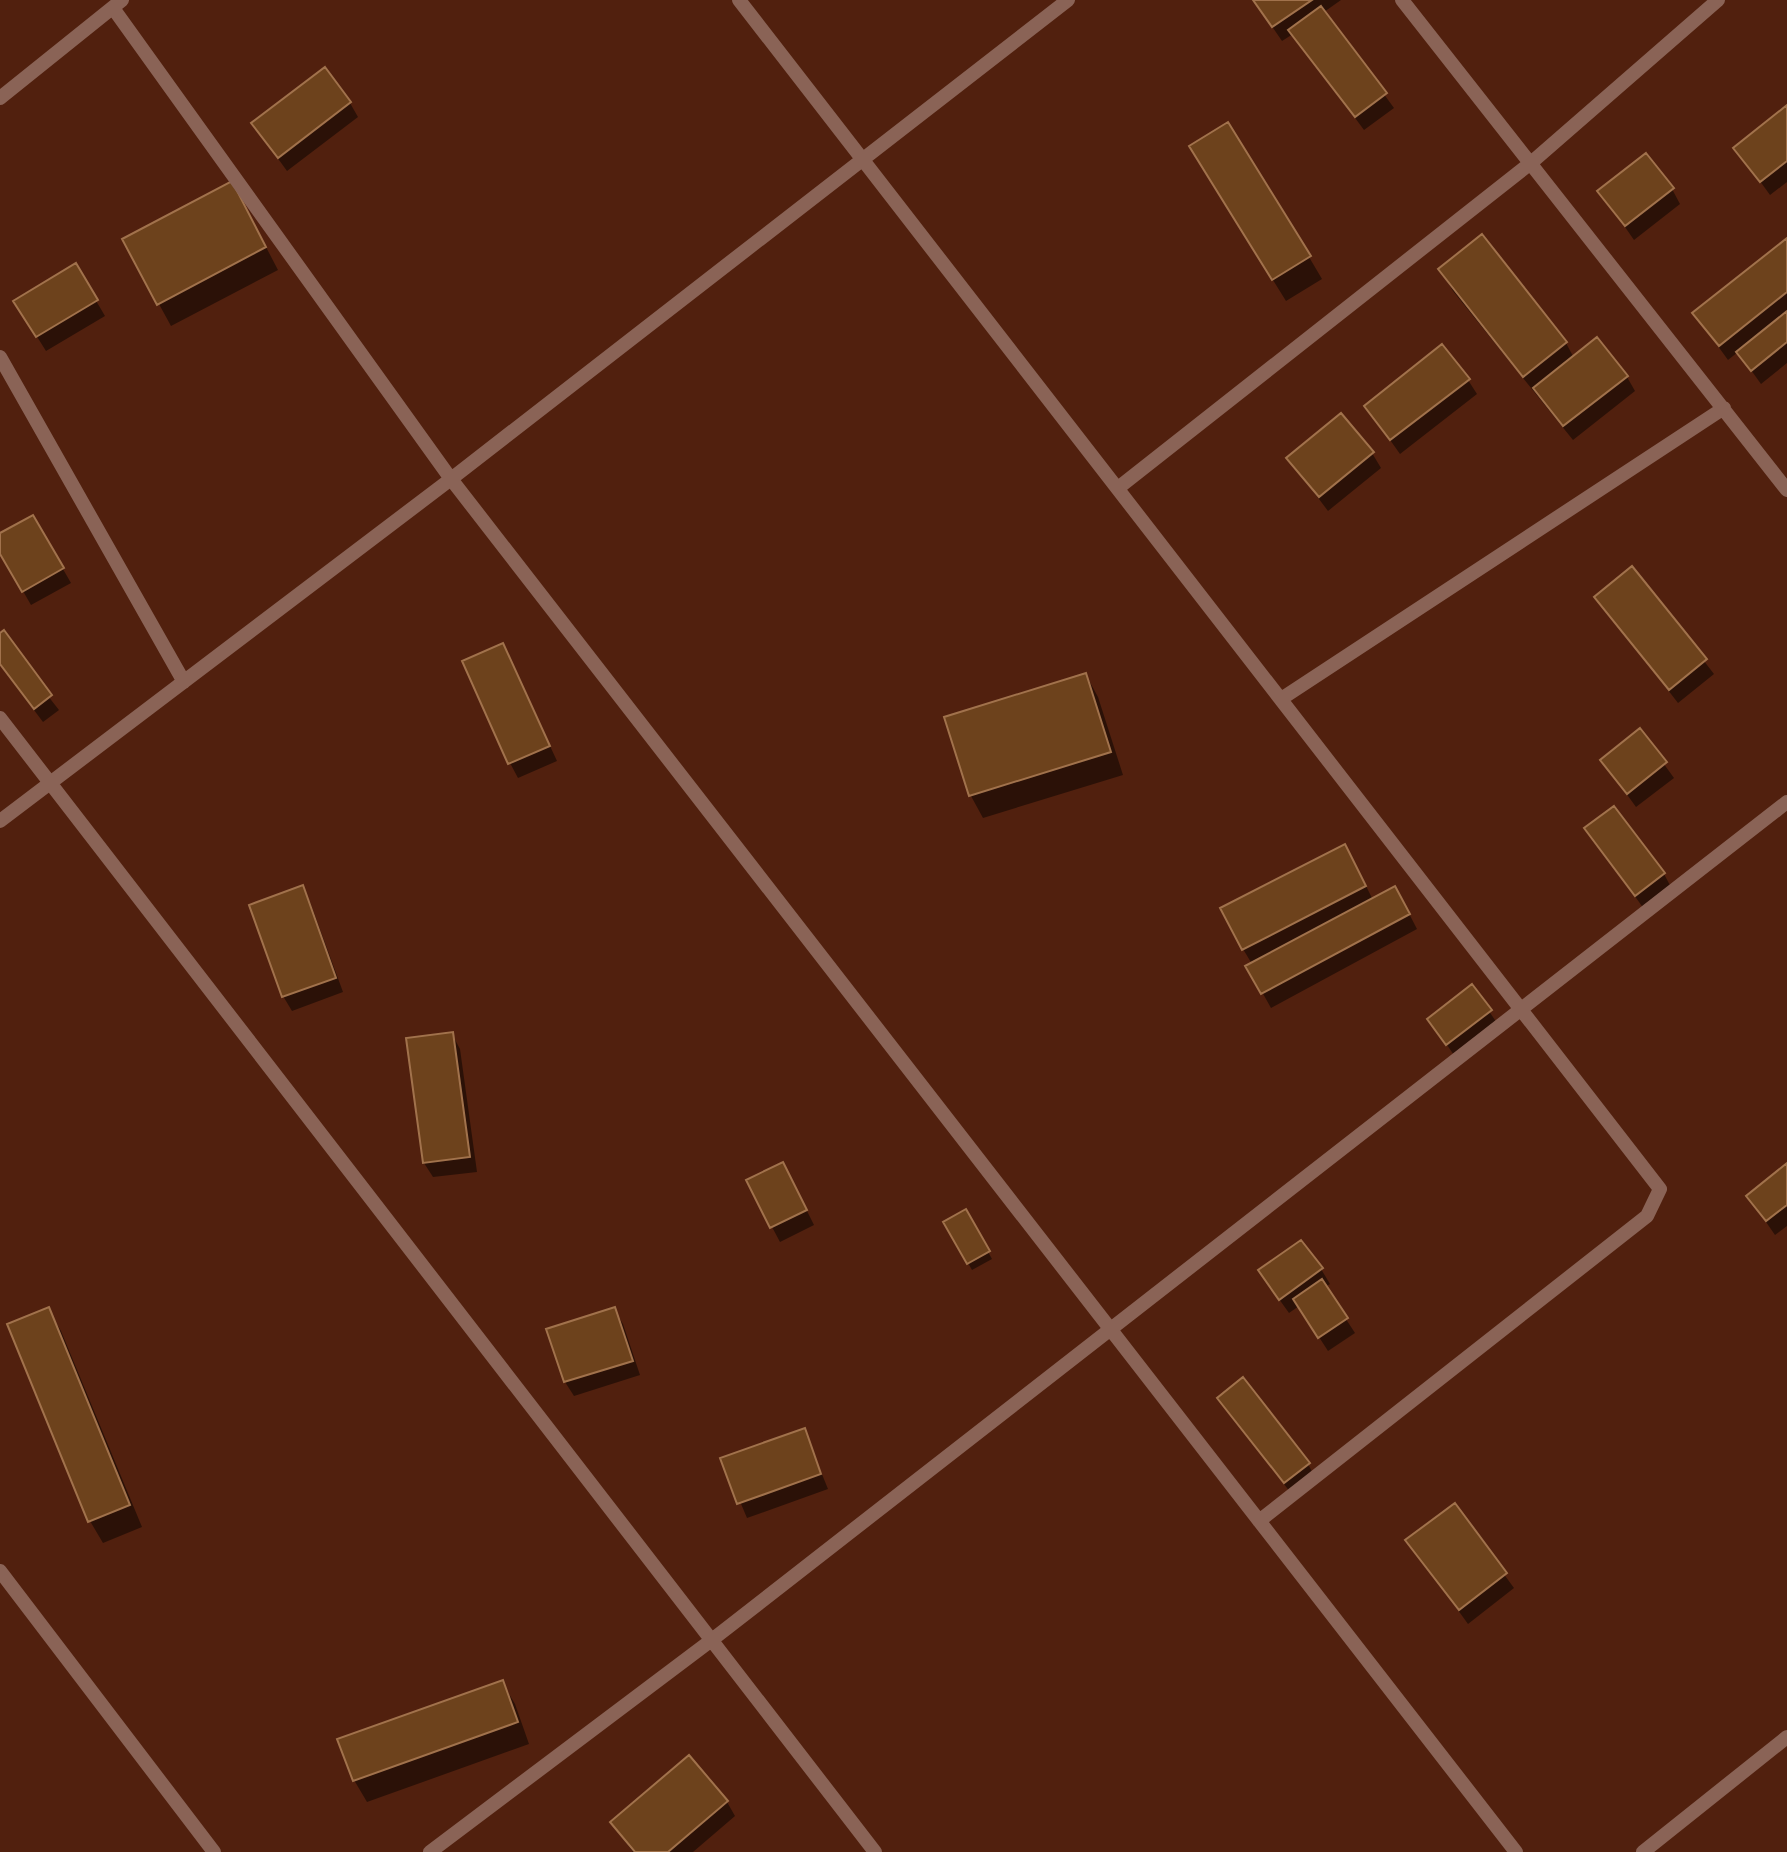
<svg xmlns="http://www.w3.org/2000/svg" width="1787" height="1852" font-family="'IBM Plex Serif',serif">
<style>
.shadow{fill:#0007}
.building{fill:#6d421c;stroke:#a1724c;stroke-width:2}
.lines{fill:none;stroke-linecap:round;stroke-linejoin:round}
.street{stroke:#8a6356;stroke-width:14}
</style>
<rect width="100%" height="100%" fill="#51200e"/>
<path class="shadow" d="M1254 0H1341L1324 12 1394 108 1364 130 1293 34 1282 41Z
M350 103 358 117 287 171 253 124Z
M1787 107V182L1770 195 1736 148Z
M1204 169 1309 257 1322 279 1286 301Z
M1672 189 1680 204 1634 240 1600 191Z
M244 205 278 270 171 326 124 240Z
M1787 240V363L1761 384 1738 352 1728 360 1694 313Z
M75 265 105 316 46 351 24 316Z
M1440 269 1566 343 1574 358 1627 377 1635 391 1573 440 1453 291Z
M1468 380 1477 394 1400 454 1366 406Z
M1372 453 1381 468 1328 511 1288 458Z
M33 517 71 583 31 605 0 551V535Z
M1632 568 1714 674 1678 703 1596 597Z
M0 635 59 710 43 722 0 665Z
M503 645 557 761 518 778 510 763Z
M1086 675 1098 697 1123 775 983 818 971 796 946 718Z
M1640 731 1674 778 1636 807 1602 760Z
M1587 829 1664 874 1672 889 1644 909Z
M1357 868 1373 900 1403 902 1417 929 1271 1008 1248 967 1252 964 1243 949Z
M302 887 310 902 343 992 292 1011 283 996Z
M1472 986 1499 1026 1456 1058 1429 1019Z
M452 1034 460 1049 477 1172 433 1177 424 1163 408 1040Z
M1787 1165V1226L1775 1235 1748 1196Z
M791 1179 814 1225 780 1242 772 1227Z
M965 1211 992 1259 972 1270 945 1223Z
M1301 1242 1321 1269 1330 1284 1325 1287 1355 1333 1328 1351 1299 1306 1289 1313 1269 1285Z
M48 1309 61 1331 142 1527 103 1543 90 1521Z
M614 1309 623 1324 640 1375 574 1396 565 1382Z
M1219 1398 1308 1464 1316 1479 1293 1496Z
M804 1430 828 1489 747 1518 722 1459Z
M1454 1506 1514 1588 1468 1624 1408 1541Z
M502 1682 515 1704 529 1744 367 1802 354 1780Z
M727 1802 735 1816 693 1852H633L612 1823Z"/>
<path class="building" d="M1253 0H1312L1272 27Z
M1321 6 1387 93 1355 117 1288 30Z
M325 67 351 102 278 158 251 123Z
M1787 105V161L1760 182 1733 148Z
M1228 122 1311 256 1272 280 1189 146Z
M1646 153 1674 188 1625 226 1597 191Z
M232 181 266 247 157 305 122 239Z
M1482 234 1567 342 1523 377 1438 269Z
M1787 238V292L1719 346 1692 313Z
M76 263 98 300 36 337 13 301Z
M1787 311V342L1751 371 1736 352Z
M1597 337 1628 376 1563 426 1533 388Z
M1442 344 1470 379 1390 440 1364 406Z
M1341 413 1374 452 1319 497 1286 458Z
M33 515 64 568 22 592 0 554V533Z
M1632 566 1707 659 1669 690 1594 597Z
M4 630 52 695 34 709 0 664V633Z
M503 643 550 746 508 764 462 661Z
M1086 673 1111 752 969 796 944 717Z
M1640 728 1667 762 1627 794 1600 760Z
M1614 806 1665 873 1635 896 1584 828Z
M1345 844 1366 886 1242 950 1220 908Z
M303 885 336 978 282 997 249 905Z
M1395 886 1410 914 1261 994 1245 966Z
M1472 984 1492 1010 1446 1045 1427 1019Z
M453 1032 470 1157 423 1163 406 1038Z
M783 1162 807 1210 770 1228 746 1180Z
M1787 1163V1205L1766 1221 1746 1196Z
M966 1209 990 1251 967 1264 943 1222Z
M1301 1240 1323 1268 1279 1300 1258 1270Z
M1322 1279 1348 1318 1318 1338 1293 1299Z
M49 1307 130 1505 88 1522 7 1324Z
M615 1307 633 1361 564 1382 546 1329Z
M1243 1377 1310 1463 1284 1483 1217 1398Z
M805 1428 821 1474 737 1504 720 1458Z
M1455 1503 1507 1573 1459 1610 1405 1540Z
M503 1680 518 1722 353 1781 337 1739Z
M689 1755 728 1801 668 1852H635L610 1822Z"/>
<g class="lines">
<path class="street" d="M739 0 1660 1189 1647 1216 1259 1521
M1402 0 1787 490
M113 8 451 479 1516 1852
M0 98 122 0
M0 357 184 682
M1118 488 1532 162 1718 0
M1281 699 1724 408
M0 718 875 1852
M0 821 451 479 1068 0
M0 1571 214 1852
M430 1852 713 1639 1787 802
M1643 1852 1787 1737"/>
</g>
</svg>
